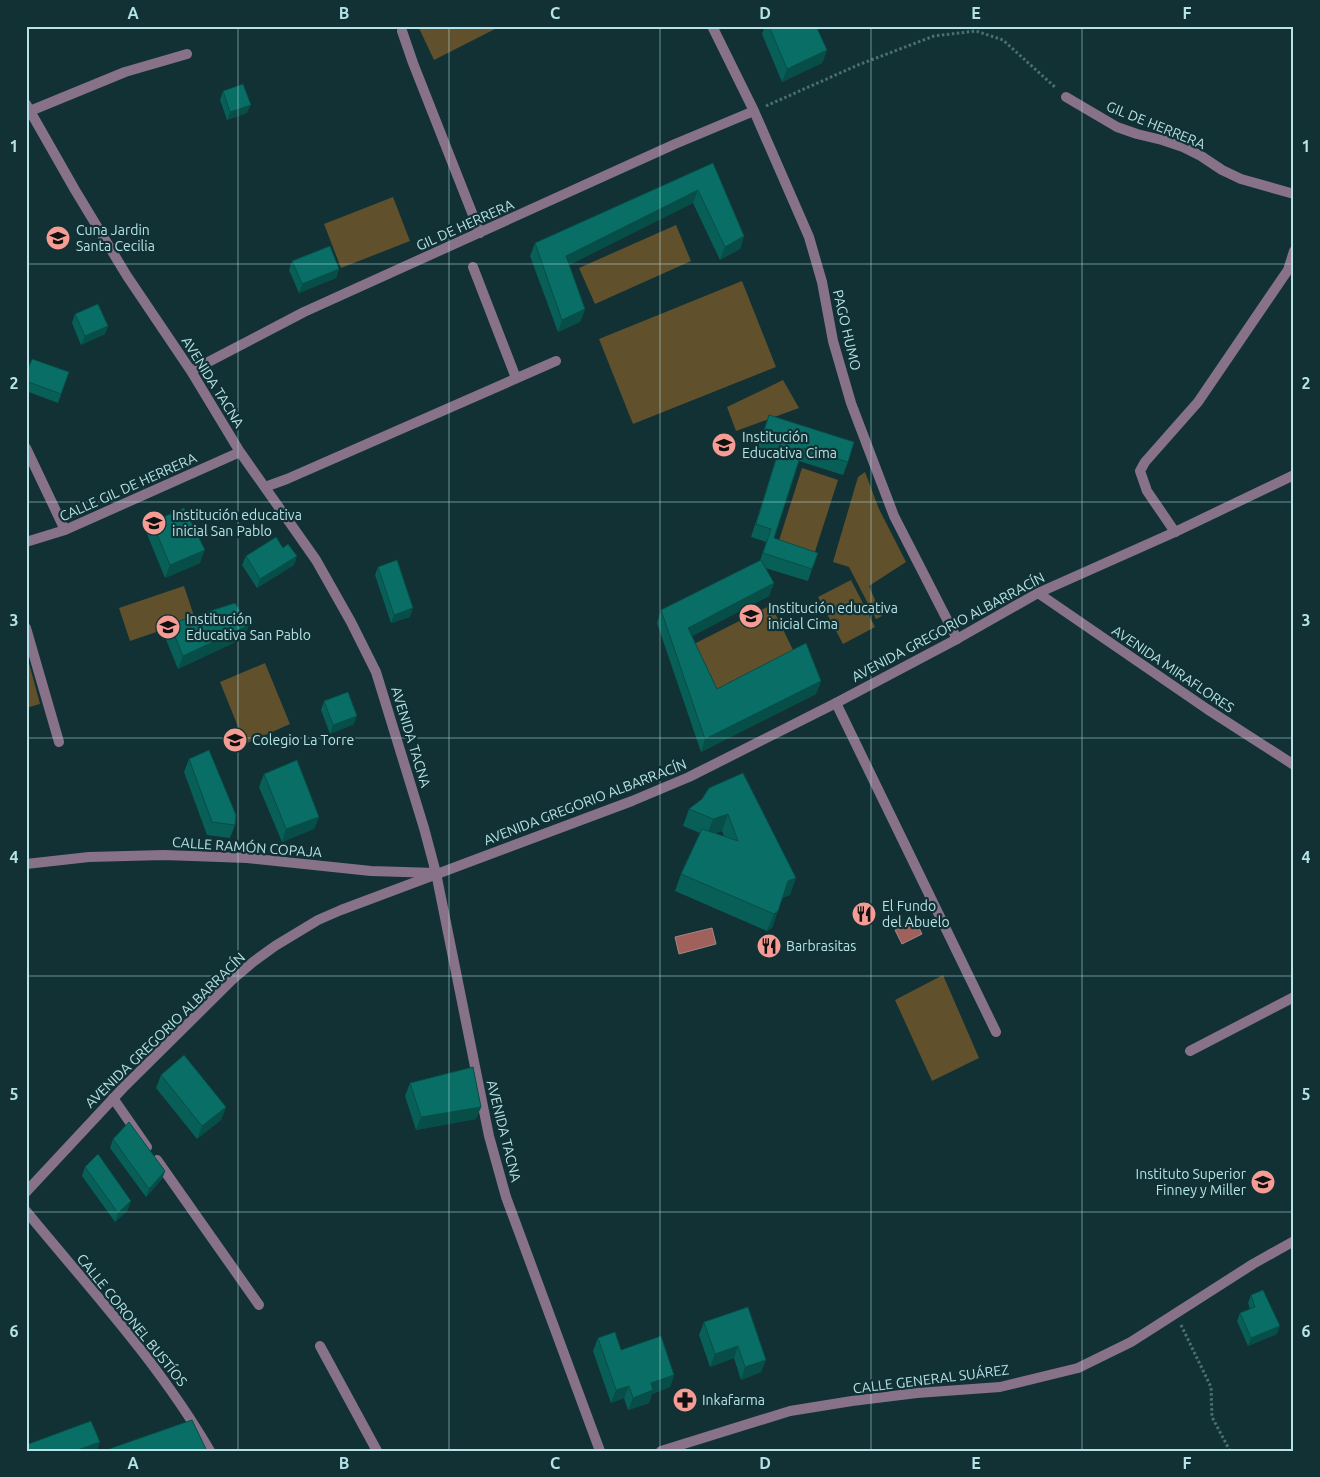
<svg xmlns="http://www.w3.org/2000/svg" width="1320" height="1477" font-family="Ubuntu,sans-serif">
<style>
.green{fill:#61502c}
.water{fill:#a0605b;stroke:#a68785}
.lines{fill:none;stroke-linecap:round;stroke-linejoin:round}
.path{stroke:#4b7074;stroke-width:3;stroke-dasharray:2.5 2.5;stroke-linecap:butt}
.service{stroke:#887289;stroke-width:10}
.minor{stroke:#887289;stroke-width:10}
.tertiary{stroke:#887289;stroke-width:10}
.wall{fill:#085f58;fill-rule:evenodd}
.shaded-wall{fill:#064e47}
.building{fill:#096f66;stroke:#064e47}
.grid{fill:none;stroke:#b5e3e8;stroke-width:1;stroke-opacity:0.55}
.labels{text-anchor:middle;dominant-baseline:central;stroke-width:4.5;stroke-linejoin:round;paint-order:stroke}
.street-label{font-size:14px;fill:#b5e3e8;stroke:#113134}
.poi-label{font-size:14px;fill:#b5e3e8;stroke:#113134;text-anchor:start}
.neatline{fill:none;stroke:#b5e3e8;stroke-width:2}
.grid-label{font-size:16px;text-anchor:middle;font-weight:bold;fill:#b5e3e8}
</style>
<rect width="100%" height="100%" fill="#113134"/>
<path class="green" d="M418 26H501L434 60Z
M393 197 410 241 341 268 324 224Z
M676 225 691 261 595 304 579 268Z
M742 281 776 367 633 424 599 339Z
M783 380 799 408 736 431 727 407Z
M802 468 838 480 812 561 776 550Z
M865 472 879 509 906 562 869 586 882 616 876 619 849 567 833 562 858 477Z
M851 580 875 627 843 644 818 597Z
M184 586 195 619 130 641 119 608Z
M771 605 794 652 716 692 692 645Z
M26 652 40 704 26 708Z
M265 663 290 724 245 744 220 682Z
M943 975 979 1058 932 1081 895 1000Z"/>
<path class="water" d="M915 920 922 934 902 944 895 930Z
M712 928 716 944 679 954 675 937Z"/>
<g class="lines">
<path class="path" d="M766 106 858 65 934 36 976 31 1003 40 1056 88
M1181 1325 1211 1387 1212 1417 1230 1451"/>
<path class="service" d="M473 267 516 378
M265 487 287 479 556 361
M836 703 996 1032"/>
<path class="minor" d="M712 26 754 111 809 237 822 282 833 341 851 403 894 516 957 639
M402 31 413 63 480 233
M1066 97 1117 127 1137 134 1162 140 1183 147 1201 156 1222 170 1241 179 1294 194
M26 104 75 190 127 276 191 371 240 452 316 560 351 622 376 672 424 828 436 873 489 1136 506 1197 600 1451
M30 111 125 72 187 54
M191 371 304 312 675 144 754 111
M26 448 65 530
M1175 532 1147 491 1140 471 1145 462 1198 402 1288 270 1294 251
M26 542 65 530 240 452
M26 628 59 742
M26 864 89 857 164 855 247 858 371 871 436 873
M1190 1051 1294 997
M113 1098 147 1147
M157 1160 259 1305
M26 1211C90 1289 159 1363 210 1451
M320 1346 377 1451
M661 1451 790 1411 852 1401 917 1393 1000 1387 1078 1368 1131 1342 1253 1264 1294 1241"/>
<path class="tertiary" d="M1038 593 1207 709 1294 765
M26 1192 123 1088 233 979 253 962 275 946 318 920 341 910 632 801 689 777 836 703 957 639 1038 593 1175 532 1294 475"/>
</g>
<path class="wall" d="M765 26H816L827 50 822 63 782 82 762 34Z
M223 91 247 113 227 120 220 100Z
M713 163 744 236 740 249 720 260 693 203 569 265 585 309 580 322 558 332 530 256 535 243Z
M292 261 339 269 336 278 299 293 289 270Z
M75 314 108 326 105 334 81 345 72 323Z
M69 372 58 403 26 391V374Z
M769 415 848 462 843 475 799 461 774 538 812 569 808 581 765 568 774 583 769 596 692 636 717 689 821 681 816 694 701 752 657 623 661 610 760 561 766 542 751 537 777 456 757 450Z
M152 522 200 563 165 578 147 534Z
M283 548 297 556 294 565 257 588 242 565 246 556Z
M378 567 410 617 391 623 375 575Z
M170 624 249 625 244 638 178 669 165 637Z
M324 701 354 724 330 734 321 710Z
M189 759 235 825 230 838 207 835 184 772Z
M264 774 319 817 314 829 282 842 259 787Z
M709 788 790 895 782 898 772 928 767 931 675 891 681 874 700 833 683 826 689 809 702 799ZM722 831 724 836 715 833Z
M161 1075 226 1107 221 1120 197 1139 156 1088Z
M410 1083 481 1107 476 1119 416 1130 405 1096Z
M113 1139 165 1171 162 1179 146 1197 110 1148Z
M85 1167 128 1210 115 1222 82 1176Z
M1251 1295 1277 1334 1248 1346 1237 1321 1240 1313 1250 1309 1248 1303Z
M704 1322 766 1360 761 1372 741 1380 734 1358 710 1367 699 1335Z
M598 1338 621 1350 674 1375 670 1387 652 1394 649 1403 628 1410 624 1398 611 1403 593 1351Z"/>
<path class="shaded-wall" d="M827 50 822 63 782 82 787 69Z
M251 105 247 113 227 120 230 112Z
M698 190 693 203 562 268 566 256Z
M744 236 740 249 720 260 725 247Z
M339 269 336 278 299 293 302 284Z
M585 309 580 322 558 332 562 320Z
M108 326 105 334 81 345 85 336Z
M205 550 200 563 165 578 170 565Z
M297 556 294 565 257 588 260 579Z
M774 583 769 596 683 641 688 628Z
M413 608 410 617 391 623 394 615Z
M249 625 244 638 178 669 183 656Z
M821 681 816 694 701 752 705 739Z
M357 716 354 724 330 734 333 725Z
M728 814 722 831 707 836 713 819Z
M319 817 314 829 282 842 286 829Z
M796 878 790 895 782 898 788 881Z
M778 911 772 928 767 931 774 914Z
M226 1107 221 1120 197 1139 202 1126Z
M481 1107 476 1119 416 1130 421 1117Z
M165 1171 162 1179 146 1197 149 1189Z
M131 1201 128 1210 115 1222 118 1213Z
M1280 1326 1277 1334 1248 1346 1251 1338Z
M738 1346 734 1358 710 1367 715 1354Z
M766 1360 761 1372 741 1380 745 1367Z
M674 1375 670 1387 652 1394 649 1403 628 1410 633 1398 651 1383Z
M629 1386 624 1398 611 1403 616 1390Z
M100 1442 97 1451H75Z"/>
<path class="building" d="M769 26H816L827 50 787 69Z
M243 84 251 105 230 112 223 91Z
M713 163 744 236 725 247 698 190 566 256 585 309 562 320 535 243Z
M330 246 339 269 302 284 292 261Z
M98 304 108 326 85 336 75 314Z
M32 359 69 372 61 394 26 381V374Z
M769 415 854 442 848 462 803 448 774 538 818 553 812 569 763 553 771 529 756 524 781 443 762 437Z
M184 508 205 550 170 565 152 522Z
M276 537 283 548 288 544 297 556 260 579 246 556Z
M397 560 413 608 394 615 378 567Z
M761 560 774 583 688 628 717 689 806 643 821 681 705 739 661 610Z
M235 603 249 625 183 656 170 624Z
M348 692 357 716 333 725 324 701Z
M209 750 236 815 235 825 212 822 189 759Z
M297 760 319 817 286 829 264 774Z
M743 773 796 878 788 881 778 911 774 914 681 874 702 829 738 841 728 814 713 819 689 809 702 799 709 788Z
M184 1055 226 1107 202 1126 161 1075Z
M473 1067 481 1107 421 1117 410 1083Z
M129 1122 165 1171 149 1189 113 1139Z
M98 1154 131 1201 118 1213 85 1167Z
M1263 1290 1280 1326 1251 1338 1240 1313 1255 1307 1251 1295Z
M748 1307 766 1360 745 1367 738 1346 715 1354 704 1322Z
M615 1332 621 1350 661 1336 674 1375 651 1383 653 1390 633 1398 629 1386 616 1390 598 1338Z
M192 1420 207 1451H110L109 1449Z
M91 1421 100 1442 75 1451H26V1445Z"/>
<path class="grid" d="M238 26V1451M449 26V1451M660 26V1451M871 26V1451M1082 26V1451M26 264H1294M26 502H1294M26 738H1294M26 976H1294M26 1212H1294"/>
<defs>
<symbol id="school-disc" viewBox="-11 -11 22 22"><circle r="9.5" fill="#f59c95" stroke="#113134"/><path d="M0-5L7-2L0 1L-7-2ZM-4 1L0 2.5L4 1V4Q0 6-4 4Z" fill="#111"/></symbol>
<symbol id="restaurant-disc" viewBox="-11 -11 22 22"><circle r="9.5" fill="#f59c95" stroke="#113134"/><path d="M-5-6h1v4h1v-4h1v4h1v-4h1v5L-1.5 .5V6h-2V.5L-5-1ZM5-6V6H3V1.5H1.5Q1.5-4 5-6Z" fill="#111"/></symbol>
<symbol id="pharmacy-disc" viewBox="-11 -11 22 22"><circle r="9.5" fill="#f59c95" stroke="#113134"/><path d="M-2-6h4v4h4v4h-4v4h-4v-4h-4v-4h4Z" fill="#111"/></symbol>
</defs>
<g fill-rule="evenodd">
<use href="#school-disc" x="44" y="224" width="28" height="28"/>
<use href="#school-disc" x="710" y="431" width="28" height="28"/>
<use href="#school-disc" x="140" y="509" width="28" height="28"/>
<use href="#school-disc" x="737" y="602" width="28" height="28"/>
<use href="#school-disc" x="154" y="613" width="28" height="28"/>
<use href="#school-disc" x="221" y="726" width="28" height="28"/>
<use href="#restaurant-disc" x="850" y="900" width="28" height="28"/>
<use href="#restaurant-disc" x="755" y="932" width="28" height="28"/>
<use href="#school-disc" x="1249" y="1168" width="28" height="28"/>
<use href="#pharmacy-disc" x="671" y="1386" width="28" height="28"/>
</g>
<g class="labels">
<g class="street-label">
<text transform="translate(1156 125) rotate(22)">GIL DE HERRERA</text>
<text transform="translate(465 225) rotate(-24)">GIL DE HERRERA</text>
<text transform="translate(847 330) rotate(77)">PAGO HUMO</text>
<text transform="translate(213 382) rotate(58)">AVENIDA TACNA</text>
<text transform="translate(128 487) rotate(-24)">CALLE GIL DE HERRERA</text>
<text transform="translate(948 627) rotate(-28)">AVENIDA GREGORIO ALBARRACÍN</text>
<text transform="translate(1173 669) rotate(34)">AVENIDA MIRAFLORES</text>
<text transform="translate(411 737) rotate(73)">AVENIDA TACNA</text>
<text transform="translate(585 802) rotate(-21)">AVENIDA GREGORIO ALBARRACÍN</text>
<text transform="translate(247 847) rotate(4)">CALLE RAMÓN COPAJA</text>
<text transform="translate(165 1030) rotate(-44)">AVENIDA GREGORIO ALBARRACÍN</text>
<text transform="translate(504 1131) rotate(76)">AVENIDA TACNA</text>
<text transform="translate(132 1320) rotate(51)">CALLE CORONEL BUSTÍOS</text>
<text transform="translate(931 1379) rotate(-7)">CALLE GENERAL SUÁREZ</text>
</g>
<g class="poi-label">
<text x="76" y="230">Cuna Jardin<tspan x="76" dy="16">Santa Cecilia</tspan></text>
<text x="742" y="437">Institución<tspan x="742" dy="16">Educativa Cima</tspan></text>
<text x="172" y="515">Institución educativa<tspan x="172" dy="16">inicial San Pablo</tspan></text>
<text x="768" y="608">Institución educativa<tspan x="768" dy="16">inicial Cima</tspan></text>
<text x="186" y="619">Institución<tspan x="186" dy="16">Educativa San Pablo</tspan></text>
<text x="252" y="740">Colegio La Torre</text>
<text x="882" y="906">El Fundo<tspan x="882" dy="16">del Abuelo</tspan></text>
<text x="786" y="946">Barbrasitas</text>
<text x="1246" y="1174" text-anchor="end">Instituto Superior<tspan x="1246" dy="16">Finney y Miller</tspan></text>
<text x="702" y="1400">Inkafarma</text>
</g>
</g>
<rect width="1320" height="1477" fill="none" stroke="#113134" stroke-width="55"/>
<rect x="28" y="28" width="1264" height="1422" class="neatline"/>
<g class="grid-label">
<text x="133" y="19">A</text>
<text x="344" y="19">B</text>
<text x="555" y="19">C</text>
<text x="765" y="19">D</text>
<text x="976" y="19">E</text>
<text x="1187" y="19">F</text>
<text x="14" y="152">1</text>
<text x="1306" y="152">1</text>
<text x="14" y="389">2</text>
<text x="1306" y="389">2</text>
<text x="14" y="626">3</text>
<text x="1306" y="626">3</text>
<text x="14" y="863">4</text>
<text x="1306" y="863">4</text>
<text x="14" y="1100">5</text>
<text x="1306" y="1100">5</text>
<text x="14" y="1337">6</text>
<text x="1306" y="1337">6</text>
<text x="133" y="1469">A</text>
<text x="344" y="1469">B</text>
<text x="555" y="1469">C</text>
<text x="765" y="1469">D</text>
<text x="976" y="1469">E</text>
<text x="1187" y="1469">F</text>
</g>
</svg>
